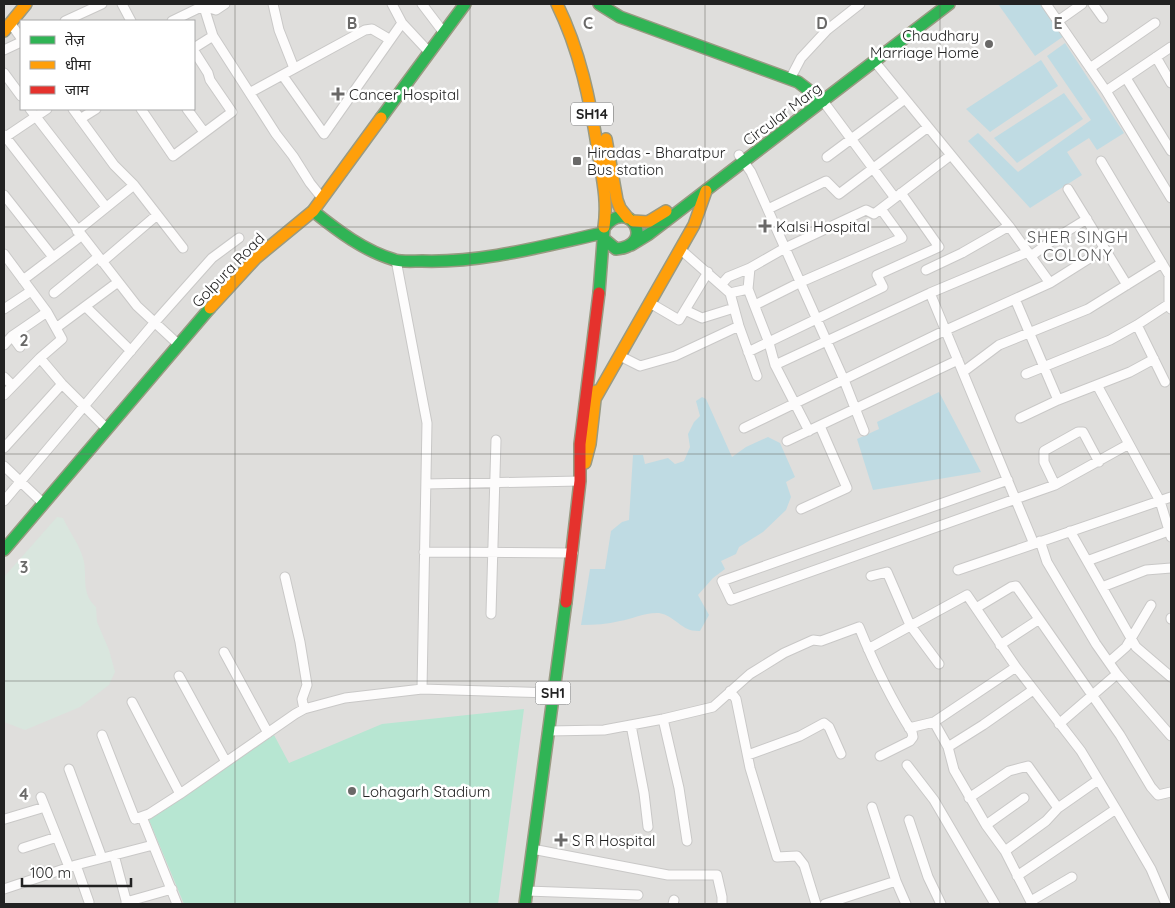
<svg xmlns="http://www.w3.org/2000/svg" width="1175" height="908" font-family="Quicksand,'Noto Sans Devanagari',sans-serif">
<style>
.residential{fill:#dfdedc;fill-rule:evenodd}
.wetland{fill:#d9e6de}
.pitch{fill:#b7e6d2}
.water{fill:#bfdbe3}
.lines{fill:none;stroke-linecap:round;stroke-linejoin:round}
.street-casing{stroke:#c9c8c7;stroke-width:11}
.fast-casing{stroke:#999a82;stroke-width:14}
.slow-casing{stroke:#999a82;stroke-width:14}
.jam-casing{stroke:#999a82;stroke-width:14}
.street{stroke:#fdfcfc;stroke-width:9}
.fast{stroke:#30b455;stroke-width:11}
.slow{stroke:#ff9f0a;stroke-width:11}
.jam{stroke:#e5322d;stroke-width:11}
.grid{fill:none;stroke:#6a6968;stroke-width:1;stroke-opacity:0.55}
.poi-dot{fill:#6a6968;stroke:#fff;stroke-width:2}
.labels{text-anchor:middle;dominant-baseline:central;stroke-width:5;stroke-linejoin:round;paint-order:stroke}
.shield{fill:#fff;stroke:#646464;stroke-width:1}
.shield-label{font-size:14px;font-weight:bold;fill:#222}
.poi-label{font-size:15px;fill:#222;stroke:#fff;text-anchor:start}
.street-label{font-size:15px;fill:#222;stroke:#fff}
.neighbourhood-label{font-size:16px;letter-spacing:1px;fill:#555;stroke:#fff}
.grid-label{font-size:16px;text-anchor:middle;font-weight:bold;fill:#6a6968;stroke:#fff;stroke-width:5;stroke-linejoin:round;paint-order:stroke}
</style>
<rect width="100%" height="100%" fill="#f0eeeb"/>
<path class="residential" d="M4 4H1171V904H4ZM21 21H194V109H21Z"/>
<path class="wetland" d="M57 517 63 518C69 531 79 544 83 558 88 574 80 593 96 607L97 622 109 650 115 672 109 685 80 707 25 730 4 722V577Z"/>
<path class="pitch" d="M524 709 498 904H184L149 820 274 735 289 763 382 724Z"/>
<path class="water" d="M998 4H1040L1064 36 1035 56Z
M1065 43 1124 133 1097 150 1089 138 1067 152 1082 175 1030 208 968 141 978 133 1018 172 1091 120 1047 56Z
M1041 60 1058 86 990 132 966 109Z
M1064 93 1083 119 1017 163 994 138Z
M939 392 981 472 873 490 857 439 879 429 877 422Z
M702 397 706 399 732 457 746 447 768 437 780 443 795 477 786 482 791 497 786 510 763 532 739 547 736 554 721 561 725 569 713 578 698 595 709 615 700 631C681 632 676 616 659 613 646 612 632 619 620 621 607 624 595 625 581 625L590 569H605L611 531 622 522 629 520 633 455H643L645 464 668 458 675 464 684 461 690 447 688 434 694 422 700 416 696 401Z"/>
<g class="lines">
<defs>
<path id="street" d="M122 4 131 21
M203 4 213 36 276 134 293 156 310 183 322 198
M273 4 279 30 294 68
M392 4 402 23
M422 4 444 33
M1046 4 1106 91 1171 198
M1093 4 1103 18
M65 21 102 4
M172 21 203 6 216 10 225 4
M1058 21 1082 4
M11 24 21 38
M194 48 213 36
M4 50 21 42
M1156 57 1171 83
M1090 68 1155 23
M4 73 21 96
M283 76 324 134 402 23 429 52
M1126 78 1171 151
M790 79 801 58 827 30 860 4
M1106 91 1171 47
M251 92 365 30 372 29 389 39
M823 101 895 198
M30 109 106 207
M73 109 114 165 134 185 183 248
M141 109 173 156 232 112 210 80 208 73 194 51
M187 109 204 132
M80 119 96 109
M4 135 137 306 179 345
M4 138 47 109
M739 155 751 172 844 380 864 431
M827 157 905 99
M1101 161 1169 275V304L1171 309
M1068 189 1127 285
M4 195 53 257
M768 209 826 181 839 194 928 127
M77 231 134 185
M680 249 730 293 739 326 757 376
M4 254 47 312 62 339 40 358 4 395
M1031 256 1056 238 1087 219
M396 260 427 423 422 689
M102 262 157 215
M750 268 748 289 769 343 775 365 809 431
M926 270 962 253 1009 226
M23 280 81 236
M1050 283 1104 249
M721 285 728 277 750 268 785 248 866 210 874 214 951 155
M54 293 98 257
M730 293 748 289
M930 293 1034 544
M1015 299 1058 400
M650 303 679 320 708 272
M755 305 801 282 902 238 881 209
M86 307 131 351
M4 309 31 291
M685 310 702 318 734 308
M1137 325 1165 382
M56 328 118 282
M4 345 12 336
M20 347 12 336 47 312
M748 352 883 287 877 275 939 247 901 193
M620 356 640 366 675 356 739 326
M40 358 62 384 107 429
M775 365 930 293 1028 252
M963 372 999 345 1088 309 1162 263
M1026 374 1110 340 1137 325 1169 304
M4 377 12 385
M1097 385 1160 501 1171 537
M1020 418 1058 400 1130 372 1154 359
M744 428 946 330 1050 283 1009 226 875 62
M787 441 958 360
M4 448 62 384
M4 466 44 504
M1008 480 722 581 731 600 1055 485 1129 444
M426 484 580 481
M1055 485 1044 462V451L1078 432H1083L1099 462
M4 501 155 322 212 258 239 238
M801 509 847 488 820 426
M1070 531 1136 647 1171 677
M1040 541 1047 562 1096 644 1117 674 1171 736
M424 552 573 553
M1087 561 1171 530
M958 570 1171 497
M871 576 887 572 910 625 939 664
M285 577 300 642 307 685 302 699 304 709
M1102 587 1146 570 1171 568
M976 608 1011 587 1016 586 1120 735 1151 787 1158 795 1171 792
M491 614 496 440
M1171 618V619
M1000 645 1038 620
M868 649 967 595 1016 667 934 722 909 728
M224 652 268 733
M1109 662 1126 647 1151 605
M1016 667 1081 751 1116 809 1017 876
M179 676 226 762
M730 691 736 699 750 768 777 857 797 856 804 865 816 904
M132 702 180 794
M663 719 679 788 687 841
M934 722 948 747 954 770 986 825 1005 851 1032 904
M1059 724 1117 674
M631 725 644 793 648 827
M548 731 604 730 663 719 713 707 750 674 784 653 813 640 821 641 859 627C874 664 891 699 912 732L913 737 910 741 880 756
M102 735 135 819 149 814 180 794 295 714 304 709 345 698 422 689 553 693
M948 747 983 725 1033 690
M748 755 800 736 824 723 829 727 841 754
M907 765 934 800 995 904
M69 769 102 858
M41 797 69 867
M969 798 1009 771 1028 766 1058 808
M872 807 896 881 906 904
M1116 809 1151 869 1166 904
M142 817 177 904
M5 819 45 807
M909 820 928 877 941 904
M986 825 1024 798
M23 848 57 837
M532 849 668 875H717L722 897V904
M1005 851 1046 821 1058 808 1098 780
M114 855 127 904
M76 865 89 902
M4 889 76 865 153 845
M527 891 638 895
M1031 901 1072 877
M126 902 172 889
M673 904 674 900
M825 904 896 881"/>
<path id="fast" d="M599 4 620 17 798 82 823 101
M381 118 465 4
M313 211C338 231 364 251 395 260 403 262 413 261 422 261 483 263 543 246 603 233
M631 245 649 234 949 4
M599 293 604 228C628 195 658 245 616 249L604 239
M4 550 210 308
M525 904 566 602"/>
<path id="slow" d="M557 4C580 51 590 100 598 151 602 177 608 201 604 227
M4 31 26 4
M606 139 617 200 620 208 628 218
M633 221 648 222 666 211
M210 308 256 258 313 211 381 118
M595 399 694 225 706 191
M585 463 590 444 596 391"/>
<path id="jam" d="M566 602 580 481V444L599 293"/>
</defs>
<use href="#street" class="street-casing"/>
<use href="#fast" class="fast-casing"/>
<use href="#slow" class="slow-casing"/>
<use href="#jam" class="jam-casing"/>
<use href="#street" class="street"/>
<use href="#fast" class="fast"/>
<use href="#slow" class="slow"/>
<use href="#jam" class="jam"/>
</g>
<path class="grid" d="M235 4V904M470 4V904M705 4V904M940 4V904M4 227H1171M4 454H1171M4 681H1171"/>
<g class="poi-dot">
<circle cx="989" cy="44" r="5"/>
<path d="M335.5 86.5h5v5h5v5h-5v5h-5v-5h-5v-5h5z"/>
<rect x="572" y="156" width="10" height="10" rx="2.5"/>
<path d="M762.5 218.5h5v5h5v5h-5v5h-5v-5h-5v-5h5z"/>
<circle cx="352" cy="791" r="5"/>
<path d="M558.5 832.5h5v5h5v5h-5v5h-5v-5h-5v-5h5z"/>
</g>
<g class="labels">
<g class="shield">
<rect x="571" y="102.5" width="42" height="23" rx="4"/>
<rect x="535.5" y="681.5" width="35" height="23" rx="4"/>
</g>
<g class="shield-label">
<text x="592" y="114">SH14</text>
<text x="553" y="693">SH1</text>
</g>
<g class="poi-label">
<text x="979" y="35" text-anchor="end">Chaudhary<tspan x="979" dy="17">Marriage Home</tspan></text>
<text x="349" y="94">Cancer Hospital</text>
<text x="587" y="152">Hiradas - Bharatpur<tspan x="587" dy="17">Bus station</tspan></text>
<text x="776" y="226">Kalsi Hospital</text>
<text x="362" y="791">Lohagarh Stadium</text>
<text x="572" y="840">S R Hospital</text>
</g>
<g class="street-label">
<text transform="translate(782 114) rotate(-37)">Circular Marg</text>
<text transform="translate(228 270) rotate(-46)">Golpura Road</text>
</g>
<g class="neighbourhood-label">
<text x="1078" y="237">SHER SINGH<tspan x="1078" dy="18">COLONY</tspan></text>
</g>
</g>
<g class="grid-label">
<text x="352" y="29">B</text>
<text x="588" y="29">C</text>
<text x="822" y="29">D</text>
<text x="1058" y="29">E</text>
<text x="24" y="346">2</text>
<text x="24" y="573">3</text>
<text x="24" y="800">4</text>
</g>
<rect width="1175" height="908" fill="none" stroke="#222222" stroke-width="10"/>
<rect x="20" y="20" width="175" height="90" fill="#ffffff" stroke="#a7a7a7"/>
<rect x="30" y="36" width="25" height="8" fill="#30b455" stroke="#a7a7a7"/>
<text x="65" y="45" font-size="15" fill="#222222">तेज़</text>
<rect x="30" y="61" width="25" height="8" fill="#ff9f0a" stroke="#a7a7a7"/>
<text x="65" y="70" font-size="15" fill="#222222">धीमा</text>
<rect x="30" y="86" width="25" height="8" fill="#e5322d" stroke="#a7a7a7"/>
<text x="65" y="95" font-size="15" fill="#222222">जाम</text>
<path d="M22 878v8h109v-8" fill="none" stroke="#222222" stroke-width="2.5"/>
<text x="30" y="878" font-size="15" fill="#222222" stroke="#ffffff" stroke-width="4" paint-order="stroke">100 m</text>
</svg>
